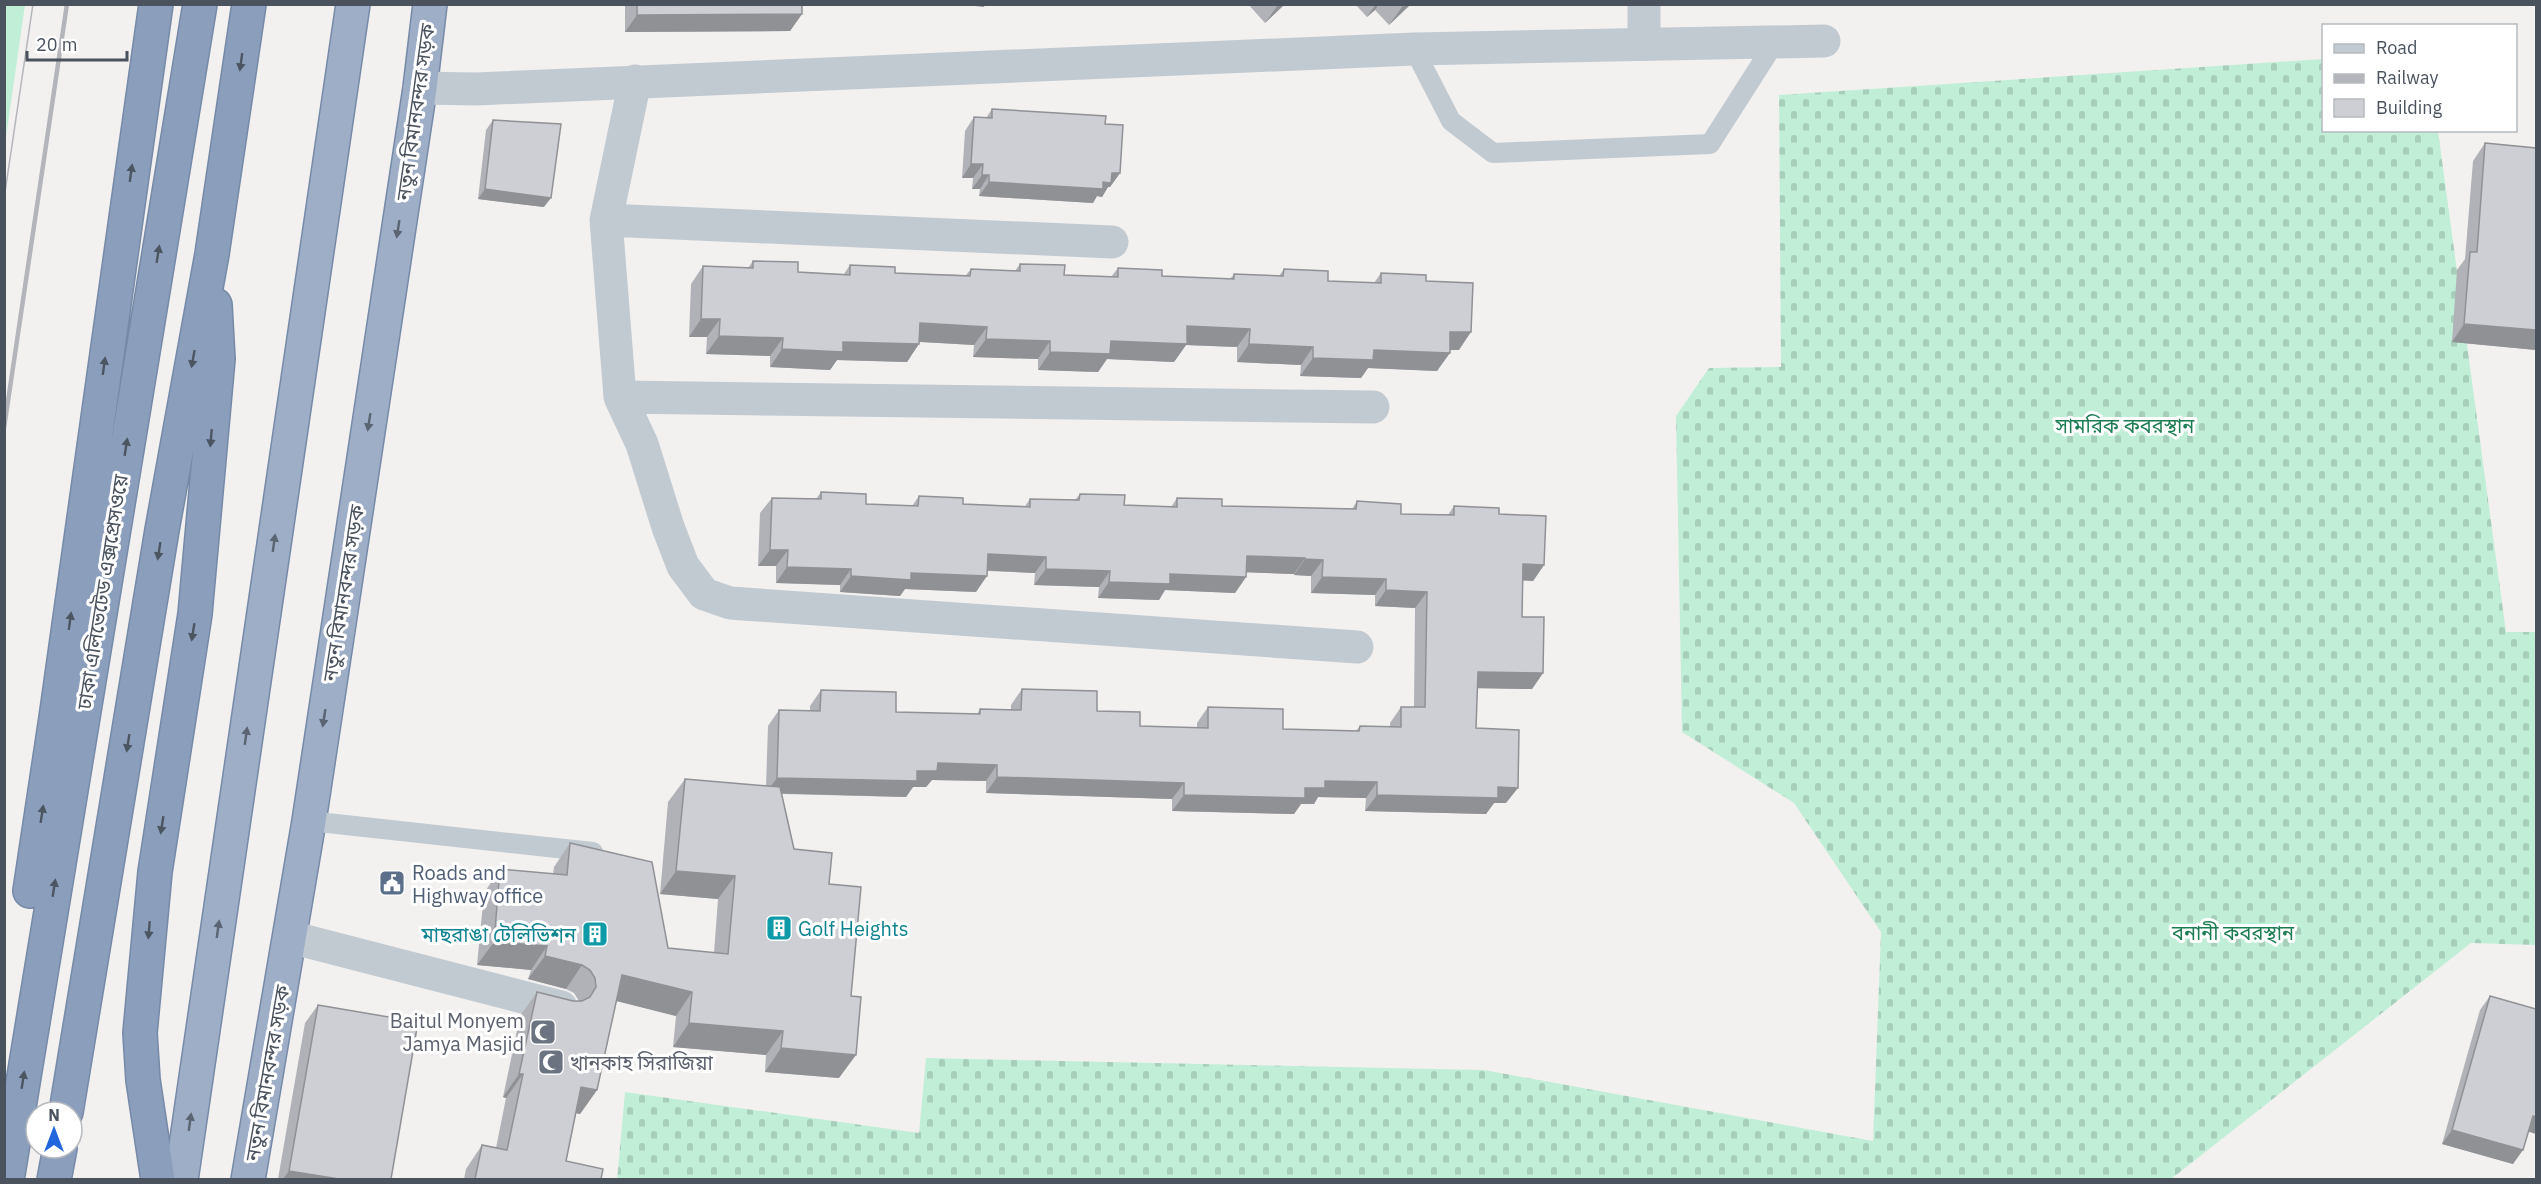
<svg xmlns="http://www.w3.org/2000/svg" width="2541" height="1184" font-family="'IBM Plex Sans','Noto Sans Bengali',sans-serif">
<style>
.green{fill:#c1eed6}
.cemetery{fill:url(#cemetery-stones)}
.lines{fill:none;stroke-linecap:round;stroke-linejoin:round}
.trunk-casing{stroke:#768aa8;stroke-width:36}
.motorway-casing{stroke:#768aa8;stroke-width:36}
.service{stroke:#c2cad1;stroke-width:20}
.minor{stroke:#c2cad1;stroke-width:33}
.trunk{stroke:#9eaec6;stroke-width:33}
.motorway{stroke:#8b9fbd;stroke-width:33}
.tram{stroke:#b3b5ba;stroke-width:1.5}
.rail{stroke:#b3b5ba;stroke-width:4.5}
.wall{fill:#b1b2b7}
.shaded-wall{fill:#909195}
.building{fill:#cecfd5;stroke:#909195;stroke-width:1.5}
.oneway{fill:#4c5662}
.oneway2{fill:#5a6472}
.labels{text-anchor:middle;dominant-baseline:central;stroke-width:6;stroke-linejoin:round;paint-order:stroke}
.street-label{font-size:20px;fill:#49525d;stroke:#fff}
.park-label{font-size:20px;fill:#1c7d53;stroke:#fff}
.service-label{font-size:20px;fill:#4e5e75;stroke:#fff;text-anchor:start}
.culture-label{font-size:20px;fill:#0d838f;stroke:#fff;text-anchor:start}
.worship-label{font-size:20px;fill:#5b616d;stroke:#fff;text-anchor:end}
</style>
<defs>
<pattern id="cemetery-stones" width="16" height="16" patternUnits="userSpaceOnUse" patternTransform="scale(1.5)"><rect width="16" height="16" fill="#c1eed6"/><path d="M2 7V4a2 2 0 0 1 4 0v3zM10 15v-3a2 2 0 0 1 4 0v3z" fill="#a7ceba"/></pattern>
</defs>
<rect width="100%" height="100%" fill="#f3f1f0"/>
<path class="green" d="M5 4 25 5 5 144 4 5Z"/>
<path class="cemetery" d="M2323 59 2324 130 2438 131 2506 632H2536V945L2471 943 2171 1179 617 1180 625 1092 919 1133 926 1058 1484 1070 1873 1141 1881 932 1794 803 1682 732 1676 416 1709 368 1781 367 1779 95Z"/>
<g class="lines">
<defs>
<path id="trunk" d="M181 1180 353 4
M248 1180 309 821 420 88 430 4"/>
<path id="motorway" d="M30 891 56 718 156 4
M66 1112 162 530 212 254 249 4
M7 1180 200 4
M54 1180 60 1148
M158 1180 143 1080 140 1033 155 872 195 614 218 359 215 305"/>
</defs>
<use href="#trunk" class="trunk-casing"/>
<use href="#motorway" class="motorway-casing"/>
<path class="service" d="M1414 49 1451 121 1493 153 1710 144 1775 42
M309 821 593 852"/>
<path class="minor" d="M1644 4V44
M635 81 606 220 620 397 642 444 668 527 683 566 704 594 730 603 1357 647
M420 88 476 89 1414 49 1824 41
M606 220 1112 242
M620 397 1373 407
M290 937 561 1007"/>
<use href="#trunk" class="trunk"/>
<use href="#motorway" class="motorway"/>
<path class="tram" d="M4 199 33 4"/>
<path class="rail" d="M4 428 67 4"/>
</g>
<path class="wall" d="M625 4H802V14L790 31 625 32Z
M1248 4H1285L1265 23Z
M1355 4H1411L1389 25 1375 10 1367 17Z
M992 109 1105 124 1120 173 1110 187H1108L1102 197 1097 196 1093 203 979 196 980 189H972L973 178H962L965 131 974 117 986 118Z
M493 120 544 207 478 199 486 130Z
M2485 143 2536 148V350L2452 342 2457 270 2465 259 2473 161Z
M753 261 798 272 844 274 850 265 895 273 966 275 971 269 1015 271 1020 264 1064 275 1111 277 1118 268 1162 276 1230 279 1234 274 1279 276 1284 269 1328 281 1374 283 1381 273 1426 281 1459 350H1450L1437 371 1368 368 1361 378 1300 376 1301 365 1237 362V347L1186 345 1174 362 1107 359 1098 372 1038 370V359L973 357 974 345 919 342 907 362 837 360 830 370 770 367V356L706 354 707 337H689L691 284 703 266 748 268Z
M821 492 866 504 912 506 919 496 963 504 1025 506 1030 499 1075 500 1080 494 1124 505 1171 507 1177 498 1222 506 1352 509 1357 501 1401 514 1448 515 1454 506 1499 514 1544 565 1533 581 1523 580 1522 617 1543 673 1532 689 1477 688 1476 728 1506 803H1494L1486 814 1365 811 1366 798 1318 797 1314 804H1301L1294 814 1172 811V799L986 793V781L932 780 926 787H913L906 797 782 794 794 849 829 884 839 1078 765 1072 766 1055 673 1047 676 1016 616 1001 597 1090 580 1114 576 1113 566 1161 601 1179H464L466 1169 482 1145 496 1148 506 1098 503 1097 520 1016 537 992 573 1001H579L574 993 566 989 528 979 531 970 477 965 484 893 500 869 553 874 554 867 570 843 668 948 714 953 718 899 660 894 668 802 685 779 766 786 768 726 779 710 810 711V706L821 690 896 712 977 714 980 709 1011 710V705L1022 689 1097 711 1140 726 1197 728V723L1208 707 1283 729 1356 731 1360 726 1390 727V723L1401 707H1414L1415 608 1375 606V595L1311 593V576L1294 575V574L1246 572V577L1235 593 1165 590 1159 600 1098 598 1099 587 1034 585 1035 573 987 571 976 592 905 589 900 596 840 592V585L776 583V566H758L760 513 772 498 816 499Z
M2490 996 2528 1131 2513 1164 2442 1144 2480 1010Z
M318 1005 391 1179H278L305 1023Z"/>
<path class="shaded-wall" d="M956 4H985L984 7Z
M1285 4 1265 23 1278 5Z
M1376 4H1379L1375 10 1367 17Z
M1405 4H1411L1389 25 1402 7Z
M802 14 790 31 625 32 637 15Z
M971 164H983L973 178H962Z
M1112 173H1120L1110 187H1108L1102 197 1097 196 1093 203 979 196 989 182H1103Z
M982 175H989L980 189H972Z
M485 189 551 198 544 207 478 199Z
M701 319H720L707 337H689Z
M920 323 987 327 974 345 907 341Z
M2464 324 2536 330V350L2452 342Z
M1187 326 1250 329 1237 347 1186 345 1174 362 1107 359 1098 372 1038 370 1050 352Z
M1450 332H1471L1459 350H1438Z
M719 336 783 338 770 356 706 354Z
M986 339 1050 341 1038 359 973 357Z
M843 342 919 344 907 362 837 360 830 370 770 367 782 349Z
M1249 344 1313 347 1301 365 1237 362Z
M1374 350 1450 353 1437 371 1368 368 1361 378 1300 376 1313 358Z
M770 550H788L776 566H758Z
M988 554 1046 557 1035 573 977 570Z
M1247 556 1305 558 1294 574 1236 572Z
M1305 559 1323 560 1311 576 1294 575Z
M1523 564 1544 565 1533 581 1512 580Z
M787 567 851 569 840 585 776 583Z
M1046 569 1110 571 1099 587 1034 585Z
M911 573 987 576 976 592 905 589 900 596 840 592 851 576Z
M1170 574 1246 577 1235 593 1165 590 1159 600 1098 598 1109 582Z
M1322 577 1386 579 1375 595 1311 593Z
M1386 590 1427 592 1415 608 1375 606Z
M1478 672 1543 673 1532 689 1466 688Z
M938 763 997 765 986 781 932 780 926 787H913L906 797 766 793 777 778 917 771Z
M997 777 1184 783 1172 799 986 793Z
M1325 781 1377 782 1366 798 1318 797 1314 804H1301L1294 814 1172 811 1184 795 1305 788Z
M1498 787 1518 788 1506 803H1494L1486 814 1365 811 1377 795Z
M676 871 735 876 718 899 660 894Z
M494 942 547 946 531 970 477 965Z
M545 956 582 965 566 989 528 979Z
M622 975 692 992 676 1016 605 998Z
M689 1023 783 1031 766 1055 673 1047Z
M781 1048 856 1055 839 1078 765 1072Z
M519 1074H523L506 1098 503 1097Z
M581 1087 597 1090 580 1114 565 1111Z
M2533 1116 2536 1117V1134L2523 1130Z
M2452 1130 2523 1150 2513 1164 2442 1144Z
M289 1171 339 1179H283Z"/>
<path class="building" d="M637 4H802V14L637 15Z
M992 109 1106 116 1105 124 1123 125 1120 173H1112L1111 183 1103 182V189L989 182V175H982L983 164H971L974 117 992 118Z
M493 120 561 124 551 198 485 189Z
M2485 143 2536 148V330L2464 324 2470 252H2477Z
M753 261 798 262V272L850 275V265L895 267V273L970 276 971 269 1020 271V264L1065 265 1064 275 1118 277V268L1162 270V276L1234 279V274L1283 276 1284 269 1328 271V281L1381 283V273L1426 275V281L1473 283 1471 332H1450V353L1374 350 1373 360 1313 358V347L1249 344 1250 329 1187 326V344L1111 341 1110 354 1050 352V341L986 339 987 327 920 323 919 344 843 342V352L782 349 783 338 719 336 720 319H701L703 266 753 268Z
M821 492 866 494V504L918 506 919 496 963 498V504L1030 507V499L1079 500 1080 494 1125 495 1124 505 1177 507V498L1222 499V506L1356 509 1357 501 1401 504V514L1454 515V506L1499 508V514L1546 516 1544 565 1523 564 1522 617H1544L1543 673 1478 672 1476 728 1519 730 1518 788 1498 787V798L1377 795V782L1325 781V788H1305V798L1184 795V783L997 777V765L938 763 937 771H917V781L777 778 779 710 820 711 821 690 896 692V712L980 714V709L1021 710 1022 689 1097 691V711L1140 712V726L1208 728V707L1283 709V729L1359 731 1360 726 1401 727V707H1425L1427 592 1386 590V579L1322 577 1323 560 1305 559V558L1247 556 1246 577 1170 574V584L1109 582 1110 571 1046 569V557L988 554 987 576 911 573V580L851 576V569L787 567 788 550H770L772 498 821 499Z
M685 779 780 787 794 849 832 853 829 884 861 887 851 996 861 997 856 1055 781 1048 783 1031 689 1023 692 992 622 975 597 1090 581 1087 566 1161 603 1169 601 1179H475L482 1145 507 1150 523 1074H519L537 992 573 1001H582L590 997 596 987 595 978 590 970 582 965 545 956 547 946 494 942 500 869 567 875 570 843 652 862 668 948 728 954 735 876 676 871Z
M2490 996 2536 1009V1117L2533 1116 2523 1150 2452 1130Z
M318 1005 418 1022 391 1179H339L289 1171Z"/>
<defs><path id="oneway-solid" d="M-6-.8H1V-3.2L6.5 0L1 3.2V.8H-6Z" transform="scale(1.5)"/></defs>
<g class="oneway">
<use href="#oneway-solid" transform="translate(241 62) rotate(98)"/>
<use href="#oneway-solid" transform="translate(131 173) rotate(-82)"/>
<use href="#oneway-solid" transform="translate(158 254) rotate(-81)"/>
<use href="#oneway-solid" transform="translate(193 359) rotate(100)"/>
<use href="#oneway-solid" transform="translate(104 366) rotate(-82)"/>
<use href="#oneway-solid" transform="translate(211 438) rotate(95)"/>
<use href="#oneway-solid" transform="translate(126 447) rotate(-81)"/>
<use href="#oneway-solid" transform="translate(159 551) rotate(99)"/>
<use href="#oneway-solid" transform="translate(70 621) rotate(-82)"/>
<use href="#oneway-solid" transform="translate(193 632) rotate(99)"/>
<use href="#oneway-solid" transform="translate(128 743) rotate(99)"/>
<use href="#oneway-solid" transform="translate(42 814) rotate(-81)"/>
<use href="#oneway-solid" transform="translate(162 825) rotate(99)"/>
<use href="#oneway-solid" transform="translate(54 888) rotate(-81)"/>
<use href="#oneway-solid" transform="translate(149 930) rotate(95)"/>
<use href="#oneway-solid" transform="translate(23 1080) rotate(-81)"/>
</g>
<g class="oneway2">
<use href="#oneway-solid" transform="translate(398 229) rotate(99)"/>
<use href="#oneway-solid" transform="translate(369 422) rotate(99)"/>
<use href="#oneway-solid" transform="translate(274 543) rotate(-82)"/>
<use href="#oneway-solid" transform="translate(324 718) rotate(99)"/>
<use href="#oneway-solid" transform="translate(246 736) rotate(-82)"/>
<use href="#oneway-solid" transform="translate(218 929) rotate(-82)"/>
<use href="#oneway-solid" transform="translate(190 1122) rotate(-82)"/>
</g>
<defs>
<symbol id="civic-square" viewBox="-11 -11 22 22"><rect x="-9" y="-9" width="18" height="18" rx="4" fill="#5c6f8a" stroke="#fff"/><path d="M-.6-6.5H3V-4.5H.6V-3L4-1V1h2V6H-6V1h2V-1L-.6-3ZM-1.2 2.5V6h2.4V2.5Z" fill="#fff"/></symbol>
<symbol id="building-square" viewBox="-11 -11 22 22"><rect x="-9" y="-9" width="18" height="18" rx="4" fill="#0f9aa8" stroke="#fff"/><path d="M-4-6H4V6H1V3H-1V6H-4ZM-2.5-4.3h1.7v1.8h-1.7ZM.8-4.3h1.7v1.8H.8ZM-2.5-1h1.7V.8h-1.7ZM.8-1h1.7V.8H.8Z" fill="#fff"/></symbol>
<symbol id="mosque-square" viewBox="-11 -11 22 22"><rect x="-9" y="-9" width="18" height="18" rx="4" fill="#6b7280" stroke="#fff"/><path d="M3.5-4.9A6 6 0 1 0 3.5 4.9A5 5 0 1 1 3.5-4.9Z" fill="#fff"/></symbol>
</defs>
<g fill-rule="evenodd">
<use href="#civic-square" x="377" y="868" width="30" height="30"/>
<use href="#building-square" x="764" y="913" width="30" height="30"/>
<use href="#building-square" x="580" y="919" width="30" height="30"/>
<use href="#mosque-square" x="528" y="1017" width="30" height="30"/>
<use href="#mosque-square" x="536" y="1047" width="30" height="30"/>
</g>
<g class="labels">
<g class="street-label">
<text transform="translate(415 112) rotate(-82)">নতুন বিমানবন্দর সড়ক</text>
<text transform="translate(102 592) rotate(-81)">ঢাকা এলিভেটেড এক্সপ্রেসওয়ে</text>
<text transform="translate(343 593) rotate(-81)">নতুন বিমানবন্দর সড়ক</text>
<text transform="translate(267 1073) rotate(-80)">নতুন বিমানবন্দর সড়ক</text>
</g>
<g class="park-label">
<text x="2125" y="425">সামরিক কবরস্থান</text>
<text x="2233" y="932">বনানী কবরস্থান</text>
</g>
<g class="service-label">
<text x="412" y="872">Roads and<tspan x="412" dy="23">Highway office</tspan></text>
</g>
<g class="culture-label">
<text x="798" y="928">Golf Heights</text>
<text x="576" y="934" text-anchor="end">মাছরাঙা টেলিভিশন</text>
</g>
<g class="worship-label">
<text x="524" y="1020">Baitul Monyem<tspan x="524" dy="23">Jamya Masjid</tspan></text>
<text x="570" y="1062" text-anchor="start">খানকাহ সিরাজিয়া</text>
</g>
</g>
<rect width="2541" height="1184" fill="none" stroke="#49525d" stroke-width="12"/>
<rect x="2322" y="24" width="195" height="108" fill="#ffffff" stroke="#b6babe" stroke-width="1.5"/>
<rect x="2334" y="44" width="30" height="9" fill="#c2cad1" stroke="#b6babe" stroke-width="1.5"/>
<text x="2376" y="54" font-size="18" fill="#49525d">Road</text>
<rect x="2334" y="74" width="30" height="9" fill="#b3b5ba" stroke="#b6babe" stroke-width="1.5"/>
<text x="2376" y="84" font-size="18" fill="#49525d">Railway</text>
<rect x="2334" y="99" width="30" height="18" fill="#cecfd5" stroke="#b6babe" stroke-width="1.5"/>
<text x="2376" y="114" font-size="18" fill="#49525d">Building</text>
<g transform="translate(54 1130)"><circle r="28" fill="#ffffff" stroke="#b6babe" stroke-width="1.5"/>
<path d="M0-4.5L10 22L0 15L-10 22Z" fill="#2166dc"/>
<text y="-9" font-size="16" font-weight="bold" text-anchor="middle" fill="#49525d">N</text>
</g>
<path d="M27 51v9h100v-9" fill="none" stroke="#49525d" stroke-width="3"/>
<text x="36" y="51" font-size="18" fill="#49525d" stroke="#ffffff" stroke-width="4.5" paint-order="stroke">20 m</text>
</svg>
